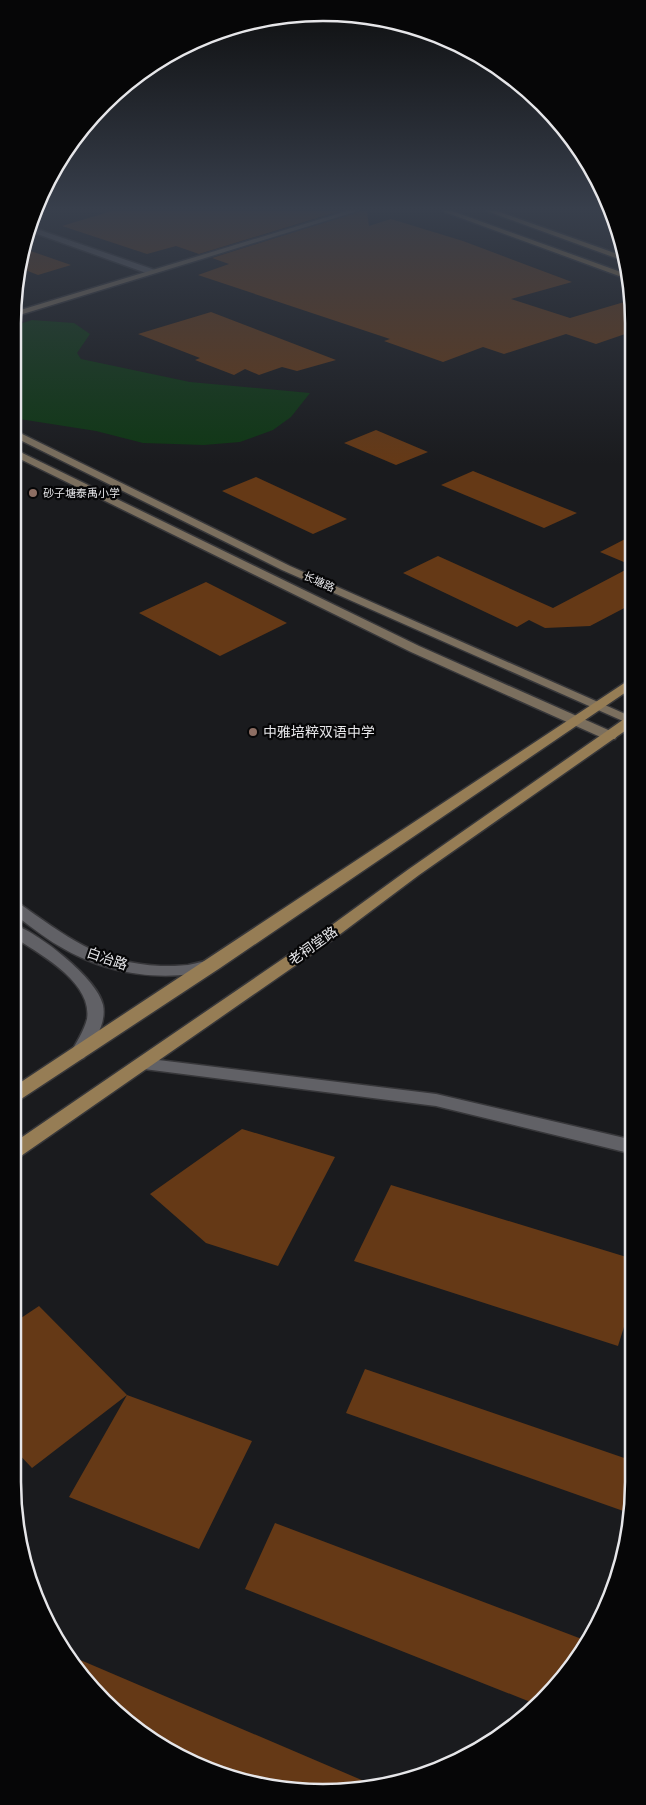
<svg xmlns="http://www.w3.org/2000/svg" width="646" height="1805" font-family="Signika,'Noto Sans SC',sans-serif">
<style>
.green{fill:#0f3714}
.building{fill:#653916}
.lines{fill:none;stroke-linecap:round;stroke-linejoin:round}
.tertiary-casing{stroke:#37373a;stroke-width:3}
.secondary-casing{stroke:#37373a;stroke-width:3}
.primary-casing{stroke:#37373a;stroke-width:3}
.tertiary{fill:#616166;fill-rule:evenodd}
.secondary{fill:#7b6f5e;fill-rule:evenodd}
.primary{fill:#967d55;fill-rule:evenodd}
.education-dot{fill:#8d6e63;stroke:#060607;stroke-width:2}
.labels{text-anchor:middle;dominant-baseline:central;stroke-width:4.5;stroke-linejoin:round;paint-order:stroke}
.far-poi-label{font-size:11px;fill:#e6e6e9;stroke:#060607;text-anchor:start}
.far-street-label{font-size:11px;fill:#e6e6e9;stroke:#060607}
.poi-label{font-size:14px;fill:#e6e6e9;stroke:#060607;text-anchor:start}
.street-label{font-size:14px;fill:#e6e6e9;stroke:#060607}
.rim{fill:none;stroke:#e6e6e9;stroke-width:2.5}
</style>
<rect width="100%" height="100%" fill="#1a1b1e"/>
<path class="green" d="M32 320 74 323 90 334 77 353 81 359 190 382 310 393 291 417 273 430 240 442 204 445 143 443 96 431 13 418V326Z"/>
<path class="building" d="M112 211H340L199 254 176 246 147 254 62 226Z
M360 211H367L369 226 391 219 463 241 572 282 511 299 570 318 631 300V332L596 344 566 334 504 354 483 347 443 362 384 341 390 339 198 275 229 264 212 258Z
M22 248 71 265 38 275 20 268Z
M211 312 336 360 297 371 282 367 259 375 245 369 234 375 195 360 200 358 138 334Z
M376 430 428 452 396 465 344 443Z
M473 471 577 513 544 528 441 485Z
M256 477 347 519 313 534 222 491Z
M631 536V565L600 552Z
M438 556 553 608 631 567 632 604 590 626 545 628 529 620 517 627 403 573Z
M206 582 287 623 220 656 139 613Z
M242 1129 335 1157 278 1266 206 1243 150 1194Z
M391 1185 633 1259V1298L618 1346 354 1261Z
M39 1306 127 1395 32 1468 12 1447V1324Z
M365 1369 633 1461 634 1482 629 1513 346 1413Z
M127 1395 252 1441 199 1549 69 1497Z
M275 1523 587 1641 581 1655 533 1703 245 1589Z
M71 1656 371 1784 283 1790 185 1760 90 1687Z"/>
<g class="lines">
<defs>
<path id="tertiary" d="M31 227 155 270 156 272 149 274 29 231Z
M12 900 17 902C66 936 98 963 161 966 170 966 179 966 188 965 198 963 208 959 218 961L220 965 218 969C164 983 107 975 59 946 43 937 28 924 12 913Z
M12 924C37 931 98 979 103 1005 107 1024 93 1043 84 1058L78 1060 72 1058 70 1054C76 1043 84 1031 87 1019 93 982 38 953 12 936Z
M142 1058 436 1094 633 1140V1154L436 1106 136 1068 134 1064 136 1060Z"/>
<path id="secondary" d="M347 211H358L13 317 14 312Z
M12 429 290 566 632 717V725L282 570 12 436Z
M12 448 419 646 615 733 617 736 615 739H605L411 652 12 455Z"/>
<path id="primary" d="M442 211H452L629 275 630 280Z
M487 211H497L623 256 624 261Z
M632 678V688L220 968 18 1101 12 1103V1088Z
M632 716V726L419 875 335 938 18 1158 12 1160V1144L325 930 409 869 627 717Z"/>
</defs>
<use href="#tertiary" class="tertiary-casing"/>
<use href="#secondary" class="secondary-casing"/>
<use href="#primary" class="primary-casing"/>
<use href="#tertiary" class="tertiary"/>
<use href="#secondary" class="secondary"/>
<use href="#primary" class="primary"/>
</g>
<linearGradient id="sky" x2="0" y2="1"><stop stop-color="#0e0f10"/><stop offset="0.45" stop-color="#383f4c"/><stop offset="1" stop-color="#383f4c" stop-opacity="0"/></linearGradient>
<rect width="646" height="464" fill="url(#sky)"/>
<g class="education-dot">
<circle cx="33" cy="493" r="5"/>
<circle cx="253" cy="732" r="5"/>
</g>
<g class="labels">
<g class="far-poi-label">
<text x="43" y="493">砂子塘泰禹小学</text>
</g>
<g class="far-street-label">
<text transform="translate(319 582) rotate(24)">长塘路</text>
</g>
<g class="poi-label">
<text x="263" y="732">中雅培粹双语中学</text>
</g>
<g class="street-label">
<text transform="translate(313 946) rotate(-35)">老祠堂路</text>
<text transform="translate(107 959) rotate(19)">白冶路</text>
</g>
</g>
<path d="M0 0H646V1805H0ZM323 21H323A302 302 0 0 1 625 323V1482A302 302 0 0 1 323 1784H323A302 302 0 0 1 21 1482V323A302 302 0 0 1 323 21Z" fill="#060607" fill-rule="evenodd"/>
<path class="rim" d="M323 21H323A302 302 0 0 1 625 323V1482A302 302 0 0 1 323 1784H323A302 302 0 0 1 21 1482V323A302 302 0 0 1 323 21Z"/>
</svg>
